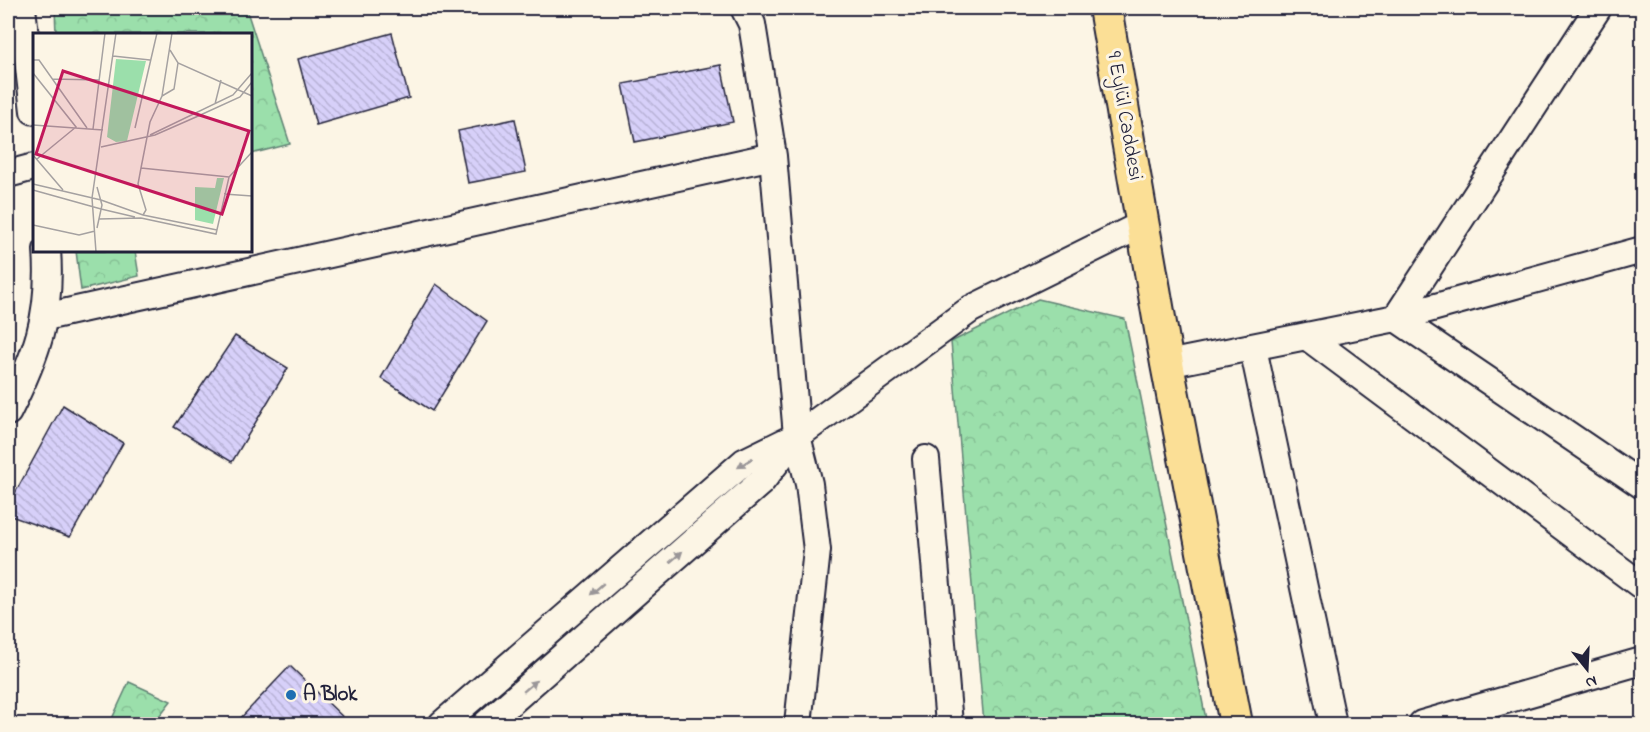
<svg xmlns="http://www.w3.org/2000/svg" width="1650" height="732" font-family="'Indie Flower',sans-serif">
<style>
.forest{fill:url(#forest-crowns);stroke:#5e8073;stroke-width:1.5}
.building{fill:url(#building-back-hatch);stroke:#22223b;stroke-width:1.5}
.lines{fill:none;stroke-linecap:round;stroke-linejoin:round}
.minor-casing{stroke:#22223b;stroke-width:30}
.major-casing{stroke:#22223b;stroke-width:36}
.minor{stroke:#fcf5e5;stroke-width:26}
.major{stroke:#fbdf96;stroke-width:32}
.oneway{fill:#9a9698}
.poi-dot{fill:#1f6fb2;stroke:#fcf5e5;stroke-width:2}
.labels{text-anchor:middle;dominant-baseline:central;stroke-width:6;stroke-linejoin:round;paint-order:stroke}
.street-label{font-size:21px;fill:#22223b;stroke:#fcf5e5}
.poi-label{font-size:21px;font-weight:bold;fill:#22223b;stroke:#fcf5e5;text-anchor:start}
.inset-road{fill:none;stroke:#a5a1a1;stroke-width:1.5}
.view{fill:#c2185b;fill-opacity:0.15;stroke:#c2185b;stroke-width:3}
.inset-edge{fill:none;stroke:#22223b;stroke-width:3}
</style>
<defs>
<pattern id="forest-crowns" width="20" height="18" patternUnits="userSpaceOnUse" patternTransform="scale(1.5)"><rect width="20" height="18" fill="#9bdfab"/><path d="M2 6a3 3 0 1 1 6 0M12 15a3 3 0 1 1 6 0" fill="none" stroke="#85bf94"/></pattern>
<pattern id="building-back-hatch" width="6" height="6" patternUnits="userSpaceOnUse" patternTransform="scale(1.5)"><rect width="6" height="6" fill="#d7d0f9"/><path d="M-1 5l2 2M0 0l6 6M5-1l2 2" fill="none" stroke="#b8b2d6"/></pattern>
</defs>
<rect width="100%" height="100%" fill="#fcf5e5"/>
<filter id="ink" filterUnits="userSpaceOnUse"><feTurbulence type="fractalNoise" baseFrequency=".0167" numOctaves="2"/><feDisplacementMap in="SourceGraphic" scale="12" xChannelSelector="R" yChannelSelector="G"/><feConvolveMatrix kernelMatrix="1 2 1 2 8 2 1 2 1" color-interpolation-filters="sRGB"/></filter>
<g filter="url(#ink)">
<path class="forest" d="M55 8H246L290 144 251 154 250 34H56Z
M76 251H135L139 276 81 290Z
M1038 299 1125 319 1207 724H984L951 342Z
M129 682 171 701 153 724H117L111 721Z"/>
<path class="building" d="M392 33 409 98 316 125 298 59Z
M721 65 733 122 635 142 623 84Z
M515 119 526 172 468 183 458 131Z
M436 284 487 321 432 411 381 378Z
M235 336 288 368 232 462 174 427Z
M63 405 123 443 70 537 8 515V506Z
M290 666 350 724H235Z"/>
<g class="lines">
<defs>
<path id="minor" d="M22 8 34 111
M744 8 752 24 773 156 797 436 809 484 817 550 798 724
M1598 8 1396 318 1642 485
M8 174 34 167
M45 317 773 156
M1309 338 1642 586
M1253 348 1333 724
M1167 364 1396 318 1642 250
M8 412C36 356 52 315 47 250
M926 459 949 724
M442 724 744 462 797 436 971 309 1143 224
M486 724 761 482 793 441
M1422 724 1642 661"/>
<path id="major" d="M1105 8 1167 364 1236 724"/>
</defs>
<use href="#minor" class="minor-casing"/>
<use href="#major" class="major-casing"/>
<use href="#minor" class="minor"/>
<use href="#major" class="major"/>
</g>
<defs><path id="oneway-solid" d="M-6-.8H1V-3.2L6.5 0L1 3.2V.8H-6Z" transform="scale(1.5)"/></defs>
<g class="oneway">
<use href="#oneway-solid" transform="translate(745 463) rotate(147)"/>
<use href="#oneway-solid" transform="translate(676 557) rotate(-41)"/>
<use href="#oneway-solid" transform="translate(597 589) rotate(139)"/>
<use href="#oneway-solid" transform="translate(530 686) rotate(-41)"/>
</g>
</g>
<circle class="poi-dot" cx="291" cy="695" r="6"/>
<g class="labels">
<g class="street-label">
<text transform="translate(1124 116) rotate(80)">9 Eylül Caddesi</text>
</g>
<g class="poi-label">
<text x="303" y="695">A Blok</text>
</g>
</g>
<g transform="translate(33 33)">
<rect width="219" height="219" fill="#fcf5e5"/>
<path d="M83 26 113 28 94 108 83 109 74 104ZM184 145H191L180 191 162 187V154L182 155Z" fill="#9bdfab"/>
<path class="inset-road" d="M137 17 145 30 219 63M80 23 117 27M0 27H6L54 95M0 40 43 94 4 126M19 46 66 47M129 63 141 56 145 30M182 71 188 47M0 92 70 97M102 95 124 0M60 96 72 0M117 102 200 62 219 40M68 114 122 102 163 84 207 64 219 49M0 122 30 157M108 135 196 144M0 151 68 167M0 157 68 176M191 161 219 163M68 167 110 182 184 197M68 176 102 184M110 182 113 177 105 151 108 135 117 89 129 63 139 0M108 185 183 201 196 144 219 119M66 186 108 185M0 192 46 202 62 198M64 195 69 172 64 154M63 219 59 165 83 0"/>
<path class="view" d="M30 38 216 98 189 181 3 121Z"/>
<rect width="219" height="219" class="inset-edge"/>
</g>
<rect width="1650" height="732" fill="none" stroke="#fcf5e5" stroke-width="30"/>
<rect x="15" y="15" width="1620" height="702" fill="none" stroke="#22223b" stroke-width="2" filter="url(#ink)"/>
<g transform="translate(1587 669) rotate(162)" stroke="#fcf5e5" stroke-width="4.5" paint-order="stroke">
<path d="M0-4.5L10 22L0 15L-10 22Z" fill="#22223b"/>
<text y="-9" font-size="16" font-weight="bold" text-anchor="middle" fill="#22223b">N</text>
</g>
</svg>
